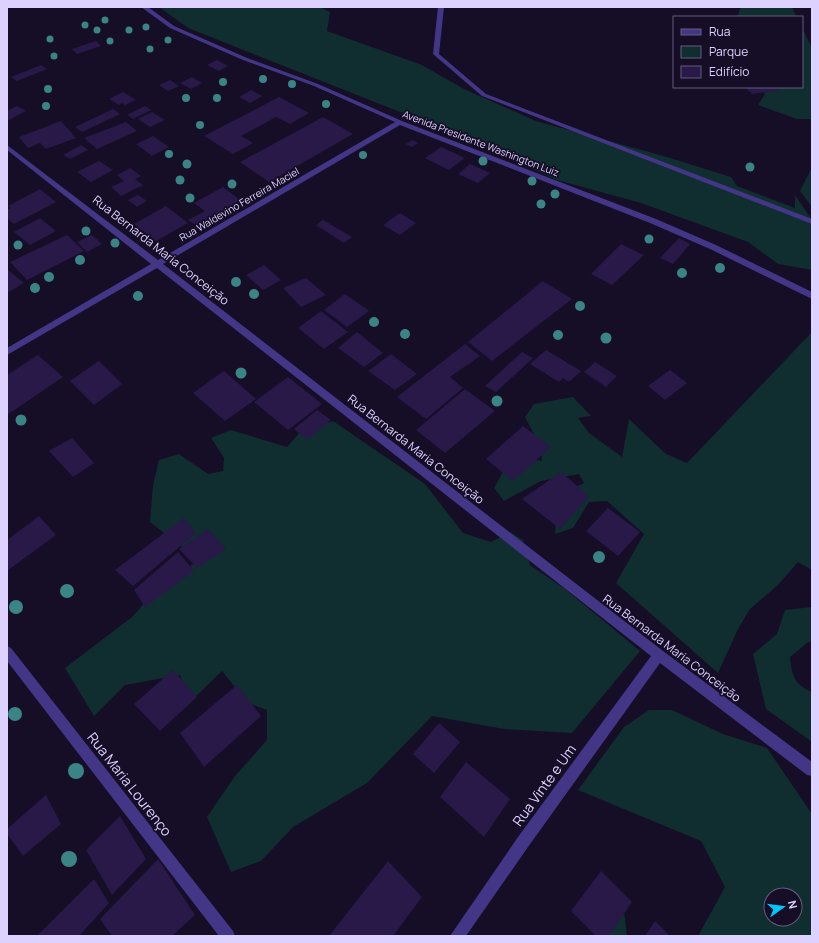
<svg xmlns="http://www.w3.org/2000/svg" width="819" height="943" font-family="Manrope,sans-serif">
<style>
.green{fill:#102d30;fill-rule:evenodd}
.building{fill:#281948}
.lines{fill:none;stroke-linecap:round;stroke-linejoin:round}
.lane{fill:#433687;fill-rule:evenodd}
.street{fill:#433687;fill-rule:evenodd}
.tree{fill:#3a8485}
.labels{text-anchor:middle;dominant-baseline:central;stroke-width:3.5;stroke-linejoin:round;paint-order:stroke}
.far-street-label{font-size:10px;fill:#ddd2ff;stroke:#150e26}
.street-label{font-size:12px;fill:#ddd2ff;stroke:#150e26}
.near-street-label{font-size:14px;fill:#ddd2ff;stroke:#150e26}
</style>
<rect width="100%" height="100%" fill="#150e26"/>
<path class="green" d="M159 7H320L330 12 327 31 422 65 464 89 536 121 667 157 731 177 737 186 795 208V195L812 220V270L778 264 748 242 641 203 557 180 448 131 188 28Z
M741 7H792L797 17H737Z
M802 28 812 48V119H797L758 105 765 94 759 87H802Z
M812 167V207L800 191Z
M812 332V570L798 562 778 585 750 609 738 629 718 673 616 583 644 534 607 501 589 502 573 528 555 534 558 497 584 483 579 474 541 481 504 501 494 488 502 474 505 459 518 456 542 461 541 448 525 417 534 404 573 397 591 416 578 418 589 433 622 457 629 419 666 454 687 463Z
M333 421 425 484 463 533 491 542 510 532 523 540 530 565 565 589 640 651 572 733 504 729 432 716 367 783 293 827 261 861 231 872 207 817 235 776 267 740V710L248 703 222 671 189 703 180 675 125 685 94 716 65 668 132 617 159 587 199 560 150 522 153 485 159 460 179 454 208 474 223 471 224 458 211 438 231 430 287 447 300 432Z
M812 607V641L807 643 790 657C792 676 794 684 812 692V742L766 709 753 654 777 634 785 610Z
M649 710H672L723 734 767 748 812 814V936H698L725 887 701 841 578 790 624 727ZM771 895H795V919H771Z
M622 894 627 936H604Z"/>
<path class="building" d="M96 41 101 46 77 54 72 49Z
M217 60 228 66 219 71 207 65Z
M41 65 47 69 17 81 11 77Z
M192 77 202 83 191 89 180 83Z
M170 80 179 86 168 91 159 85Z
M745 87H779L781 90 752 94Z
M251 90 262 96 250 103 239 97Z
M123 92 136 100 125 105 122 103 119 105 109 99Z
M279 97 309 113 290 124 276 117 241 136 253 143 233 154 204 136Z
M17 106 26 111 9 120 7 118V111Z
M145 106 151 110 133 119 127 115Z
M113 109 120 114 82 132 75 127Z
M152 112 165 120 150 127 138 119Z
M323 117 353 134 269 182 240 162Z
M61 121 76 138 46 149 40 143 28 148 19 137Z
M126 122 137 131 97 149 84 138Z
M153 136 169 147 152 156 136 144Z
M412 140 418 143 412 147 406 144Z
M81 145 88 150 70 159 63 155Z
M441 147 465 158 449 170 425 158Z
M99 161 113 170 91 182 77 172Z
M470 164 490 173 478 183 458 174Z
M130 168 141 176 135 179 143 185 121 196 111 187 124 181 117 175Z
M223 187 243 202 198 227 188 220 205 211 194 203Z
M40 189 56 202 14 224 7 218V210L11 208 8 206Z
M138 195 147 201 137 207 128 200Z
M166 206 188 223 156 241 134 224Z
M400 213 416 223 400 235 383 225Z
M40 218 56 231 30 245 14 232Z
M323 220 352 237 344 243 316 225Z
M67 235 84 251 27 280 10 262Z
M92 235 102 244 87 252 77 242Z
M679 238 690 244 673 264 660 258Z
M621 244 644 255 612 285 591 274Z
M264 265 281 280 263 290 246 275Z
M8 270 24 283 7 293V271Z
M306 278 326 295 301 307 283 288Z
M543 281 572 299 492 361 468 342Z
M345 294 369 311 347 327 324 310Z
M321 311 348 332 324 349 298 328Z
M357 332 383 353 364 367 338 348Z
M465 344 480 356 450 377 463 388 426 419 397 397Z
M546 350 581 371 569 382 563 378 559 382 530 364Z
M522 352 533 358 496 392 485 386Z
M391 354 417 374 395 390 368 371Z
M38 355 63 377 7 415V375Z
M99 361 122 384 94 405 70 381Z
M595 362 617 376 606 387 584 372Z
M670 370 687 383 665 400 648 386Z
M224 371 256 399 225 421 193 393Z
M288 377 322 404 288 430 254 402Z
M465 389 495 411 445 453 416 430Z
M317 410 331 420 307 440 294 429Z
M523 426 551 447 513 481 486 459Z
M72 438 94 463 73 477 49 451Z
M561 472 589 496 560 529 522 499Z
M608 508 640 532 618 556 586 531Z
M39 516 56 535 7 571V540Z
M184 518 196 533 133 586 115 570Z
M208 529 226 549 197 568 179 549Z
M178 552 194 571 145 607 134 590Z
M173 670 197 697 160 731 134 704Z
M237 685 261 716 204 767 180 733Z
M439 723 460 742 434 773 413 754Z
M466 762 510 799 484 837 440 797Z
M46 795 61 824 23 856 7 834V829Z
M120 816 146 859 112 895 86 850Z
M158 859 195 915 172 936H112L100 919Z
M388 861 422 897 393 936H329Z
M601 871 632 902 609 936H596L571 911Z
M94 879 109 903 79 936H37Z
M655 921 670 936H645Z"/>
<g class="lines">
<path class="lane" d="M438 7H444L439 54 486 94 812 219V224L482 96 433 54Z"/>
<path class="street" d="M141 7H148L174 26 247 58 318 84 402 121 656 219 716 245 812 292V299L710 249 650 223 400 125 163 264 663 651 812 762V776L807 775 660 663 528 847 466 936H450L518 837 651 656 157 268 7 355V348L151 264 7 150V145L158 260 395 122 314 86 243 60 170 28Z
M7 646 11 648 233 931 235 936H219L7 661Z"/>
</g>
<g class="tree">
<circle cx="105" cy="20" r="3.5"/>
<circle cx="85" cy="25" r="3.5"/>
<circle cx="146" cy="27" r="3.5"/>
<circle cx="97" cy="30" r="3.5"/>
<circle cx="129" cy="30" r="3.5"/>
<circle cx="50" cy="39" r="3.5"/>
<circle cx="168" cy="40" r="3.5"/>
<circle cx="110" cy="41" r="3.5"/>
<circle cx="150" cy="49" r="3.5"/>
<circle cx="54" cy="56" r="3.5"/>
<circle cx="263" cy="79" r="4"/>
<circle cx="223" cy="82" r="4"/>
<circle cx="292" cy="84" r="4"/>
<circle cx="48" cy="89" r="4"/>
<circle cx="186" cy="98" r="4"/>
<circle cx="217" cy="98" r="4"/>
<circle cx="326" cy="104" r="4"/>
<circle cx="46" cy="106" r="4"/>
<circle cx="200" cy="125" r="4"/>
<circle cx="169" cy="154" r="4"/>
<circle cx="363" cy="155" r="4"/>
<circle cx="483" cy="161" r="4.5"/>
<circle cx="187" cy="164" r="4.5"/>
<circle cx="750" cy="167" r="4.5"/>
<circle cx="180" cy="180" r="4.5"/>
<circle cx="532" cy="181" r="4.5"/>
<circle cx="232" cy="184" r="4.5"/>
<circle cx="555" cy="194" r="4.5"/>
<circle cx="190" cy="198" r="4.5"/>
<circle cx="541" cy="204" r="4.5"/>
<circle cx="86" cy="231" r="4.5"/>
<circle cx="649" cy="239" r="4.5"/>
<circle cx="115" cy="243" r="4.5"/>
<circle cx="18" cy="245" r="4.5"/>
<circle cx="80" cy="260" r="5"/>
<circle cx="720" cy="268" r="5"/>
<circle cx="682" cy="273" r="5"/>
<circle cx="49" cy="277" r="5"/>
<circle cx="236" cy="282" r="5"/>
<circle cx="35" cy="288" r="5"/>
<circle cx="254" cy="294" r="5"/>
<circle cx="138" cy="296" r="5"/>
<circle cx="580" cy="306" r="5"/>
<circle cx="374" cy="322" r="5"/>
<circle cx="405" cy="334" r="5"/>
<circle cx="558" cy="335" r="5"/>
<circle cx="606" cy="338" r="5.5"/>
<circle cx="241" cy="373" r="5.5"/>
<circle cx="497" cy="401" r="5.5"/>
<circle cx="21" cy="420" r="5.5"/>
<circle cx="599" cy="557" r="6"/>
<circle cx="67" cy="591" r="7"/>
<circle cx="16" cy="607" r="7"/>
<circle cx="15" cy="714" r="7"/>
<circle cx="76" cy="771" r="8"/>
<circle cx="69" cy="859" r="8"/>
</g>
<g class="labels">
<g class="far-street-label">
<text transform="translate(481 143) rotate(21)">Avenida Presidente Washington Luiz</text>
<text transform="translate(239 204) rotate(-30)">Rua Waldevino Ferreira Maciel</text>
</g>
<g class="street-label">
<text transform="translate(161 250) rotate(38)">Rua Bernarda Maria Conceição</text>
<text transform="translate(416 449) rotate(38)">Rua Bernarda Maria Conceição</text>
<text transform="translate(672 648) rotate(37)">Rua Bernarda Maria Conceição</text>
</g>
<g class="near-street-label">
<text transform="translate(130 784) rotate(52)">Rua Maria Lourenço</text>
<text transform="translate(544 785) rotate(-54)">Rua Vinte e Um</text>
</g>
</g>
<rect width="819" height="943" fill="none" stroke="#ddd2ff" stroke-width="16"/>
<rect x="673" y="16" width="130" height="72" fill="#150e26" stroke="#655c7d"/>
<rect x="681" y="29" width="20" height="6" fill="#433687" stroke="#655c7d"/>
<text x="709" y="36" font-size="12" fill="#ddd2ff">Rua</text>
<rect x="681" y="46" width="20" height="12" fill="#102d30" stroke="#655c7d"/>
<text x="709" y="56" font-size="12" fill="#ddd2ff">Parque</text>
<rect x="681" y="66" width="20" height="12" fill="#281948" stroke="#655c7d"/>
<text x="709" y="76" font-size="12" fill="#ddd2ff">Edifício</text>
<g transform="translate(783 907) rotate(76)"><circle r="19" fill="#150e26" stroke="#655c7d"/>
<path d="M0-3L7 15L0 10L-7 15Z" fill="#00c7fd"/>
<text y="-6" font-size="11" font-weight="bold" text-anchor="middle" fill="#ddd2ff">N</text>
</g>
</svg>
